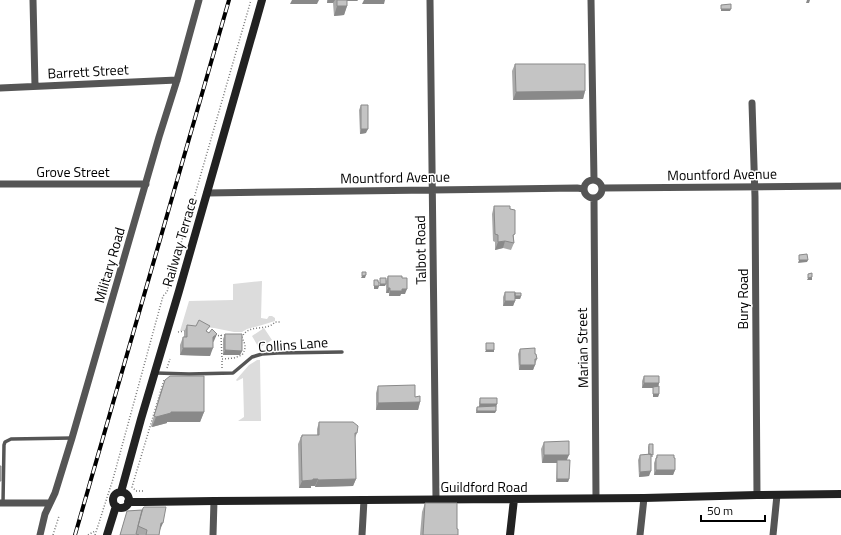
<svg xmlns="http://www.w3.org/2000/svg" width="841" height="535" font-family="'Titillium Web',sans-serif">
<style>
.green{fill:#dcdcdc}
.lines{fill:none;stroke-linecap:round;stroke-linejoin:round}
.path{stroke:#777;stroke-width:1.5;stroke-dasharray:1 2;stroke-linecap:butt}
.lane{stroke:#555;stroke-width:3.5}
.street{stroke:#555;stroke-width:7}
.secondary{stroke:#222;stroke-width:8}
.rail-casing{stroke:#000;stroke-width:4}
.rail{stroke:#fff;stroke-width:2.5;stroke-dasharray:8;stroke-linecap:butt}
.wall{fill:#a9a9a9}
.shaded-wall{fill:#898989}
.building{fill:#c4c4c4;stroke:#898989}
.labels{text-anchor:middle;dominant-baseline:central;stroke-width:3;stroke-linejoin:round;paint-order:stroke}
.street-label{font-size:14px;fill:#000;stroke:#fff}
</style>
<rect width="100%" height="100%" fill="#fff"/>
<path class="green" d="M262 281 261 318 267 319 269 316H272L275 318V321L262 325 247 329 242 332H234L214 328 190 325 189 331H180L189 301 233 300V284Z
M264 328 272 340 259 348 252 336Z
M257 360H260L261 421H238L244 417 243 378 237 381 236 380 249 365Z"/>
<g class="lines">
<path class="path" d="M178 332 186 331
M221 335 222 359
M215 336 225 335
M167 368 170 359
M222 368V359L234 358 242 355C247 347 245 345 242 337 249 323 267 332 275 322H281
M143 491H136L132 487 164 380
M53 535 59 516
M88 535 95 531
M95 535 113 479 163 296 167 292 251 0"/>
<path class="lane" d="M156 373 189 374 233 373 252 357 262 354 278 353 342 352
M3 503 4 445 5 442 11 439 72 438"/>
<path class="street" d="M33 0 35 86
M430 0 435 414 436 499
M591 0 594 180
M0 88 177 80
M752 103 755 197 757 495
M584 189a9 9 0 1 1 18 0a9 9 0 1 1-18 0Z
M0 184H146
M602 188 841 186
M207 193 577 188 584 189
M594 198 596 498
M0 503H50
M40 535 45 514 55 493 72 438 159 137 177 80 199 0
M213 535 214 501
M362 535 364 500
M640 535 644 498
M773 535 777 495"/>
<path class="secondary" d="M121 492 141 419 179 291 262 0
M113 500a8 8 0 1 1 16 0a8 8 0 1 1-16 0Z
M128 502H144L214 501 644 498 757 495 841 494
M107 535 116 506
M510 535 514 499"/>
<defs>
<path id="rail" d="M75 535 229 0"/>
</defs>
<use href="#rail" class="rail-casing"/>
<use href="#rail" class="rail"/>
</g>
<path class="wall" d="M327 0H358L357 1H347V6L344 15 334 16 333 3H327Z
M515 64 585 91 583 99 513 100 512 71Z
M361 105 366 133 360 134 359 110Z
M494 206 510 209 514 238V243L511 250 503 248 495 250V242L493 241 492 214Z
M388 276 402 278 405 294H401L400 296H389V293H386V281Z
M505 292 515 293 521 296 520 299H515V301L513 306H503V297Z
M187 325 208 332 214 341 213 342 210 356 180 355V345L183 337H184V332Z
M225 334 242 351 240 355H223V339Z
M520 349 535 354 537 359 533 370H519L518 354Z
M644 376 659 383 658 386 659 394 658 397H653V388H642V381Z
M165 380 204 412 200 422H167V423L152 427 151 426 161 390Z
M378 386 415 397 420 402 418 410H376V393Z
M480 398 497 404 495 413H476V410L477 407H479V403Z
M319 422 357 433 355 438 356 479 353 486 315 487V486H311V488H299L298 444 302 435H317V429Z
M544 442 567 460 569 479 568 482H556L557 463H542L541 449Z
M649 444 653 457H651L649 476 639 477 638 460 640 455 648 454V447Z
M657 455 675 470 673 475H654V463Z
M425 503 457 529 458 535H420L422 512Z
M142 510 160 530 159 535H120L127 511Z"/>
<path class="shaded-wall" d="M292 0H319L317 4H290Z
M328 0H335L333 3H327Z
M343 0H358L357 1H343Z
M364 0H385L384 4H362Z
M807 0H810L809 3H806Z
M337 6H347L344 15 334 16Z
M721 9H731L730 11H721Z
M585 91 583 99 513 100 516 92Z
M361 129H368L366 133 360 134Z
M505 241 503 248 495 250 498 242Z
M799 260H808L807 262 798 263Z
M366 275 365 278H361L362 276Z
M812 277V280H807L808 278Z
M380 284H386L385 286H379Z
M374 286H379L378 289H374Z
M388 288H390L389 293H386Z
M402 289H407L405 294H401L400 296H389L390 291Z
M515 296H521L520 299H514Z
M505 301H515L513 306H503Z
M217 334 214 341 210 344 213 337Z
M183 348H213L210 356 180 355Z
M225 350 242 351 240 355H223Z
M486 350H494V352H485Z
M520 365H535L533 370H519Z
M644 383H659L658 388H642Z
M653 394H659L658 397H653Z
M420 402 418 410H376L378 403Z
M480 404H497L495 408 478 409Z
M477 411H496L495 413H476Z
M171 412H204L200 422H167V423L152 427 156 417Z
M544 455H569L566 462 557 460V463H542Z
M656 470H675L673 475H654Z
M651 471 649 476 639 477 640 472Z
M313 479H318L315 486H311V488H299L302 481Z
M356 479 353 486 315 487 318 480Z
M557 479H569L568 482H556Z
M161 523H163L160 530H158Z"/>
<path class="building" d="M337 0H347V6H337Z
M731 4V9H721V5Z
M515 64H585V91L516 92Z
M361 105H368V129H361Z
M494 206H510V209L515 210V234L513 235 514 243 505 241 498 242V235L495 234Z
M807 254 808 260H799V255Z
M362 272H366V275L362 276Z
M812 273V277L808 278V274Z
M388 276H402V278H407V289H402V291H390V288H388Z
M380 278H386V284H380Z
M374 280H378V282H379V286H374Z
M505 292H515V301H505Z
M515 293H521V296H515Z
M199 320 210 326 206 331 209 333 212 329 217 334 213 337V348H183V337H187V325L196 326Z
M225 334H242V351L225 350Z
M486 343H494V350H486Z
M535 348V354H536L537 359H535V365H520V349Z
M170 376H204V412H171V413L156 417 154 416 165 380Z
M644 376H659V383H644Z
M415 385V397L420 396V402L378 403V386Z
M659 386V394H653V387Z
M480 398H497V404H480Z
M496 406V411H477V407Z
M319 422H353L358 426 357 433H355L356 479 318 480V479H313V480L302 481 301 437H302V435H319Z
M569 441V455H544V442Z
M649 444H653V455L649 454Z
M651 454V471L640 472V455Z
M657 455H674V458H675V470H656V458H657Z
M557 460H570L569 479H557Z
M0 466H1V481H0Z
M425 503H457V529H458V535H423Z
M144 507H166L163 523H161L159 535H146L147 530 138 526 143 508Z
M142 510 136 534 139 535H120L127 511Z"/>
<g class="labels">
<g class="street-label">
<text transform="translate(88 71) rotate(-3)">Barrett Street</text>
<text x="73" y="171">Grove Street</text>
<text transform="translate(722 174) rotate(-1)">Mountford Avenue</text>
<text transform="translate(395 177) rotate(-1)">Mountford Avenue</text>
<text transform="translate(179 242) rotate(-74)">Railway Terrace</text>
<text transform="translate(420 250) rotate(-91)">Talbot Road</text>
<text transform="translate(109 265) rotate(-74)">Military Road</text>
<text transform="translate(742 299) rotate(-90)">Bury Road</text>
<text transform="translate(293 344) rotate(-4)">Collins Lane</text>
<text transform="translate(582 348) rotate(-91)">Marian Street</text>
<text x="484" y="486">Guildford Road</text>
</g>
</g>
<path d="M701 515v6h64v-6" fill="none" stroke="#000000" stroke-width="2"/>
<text x="707" y="515" font-size="12" fill="#000000" stroke="#ffffff" stroke-width="3" paint-order="stroke">50 m</text>
</svg>
